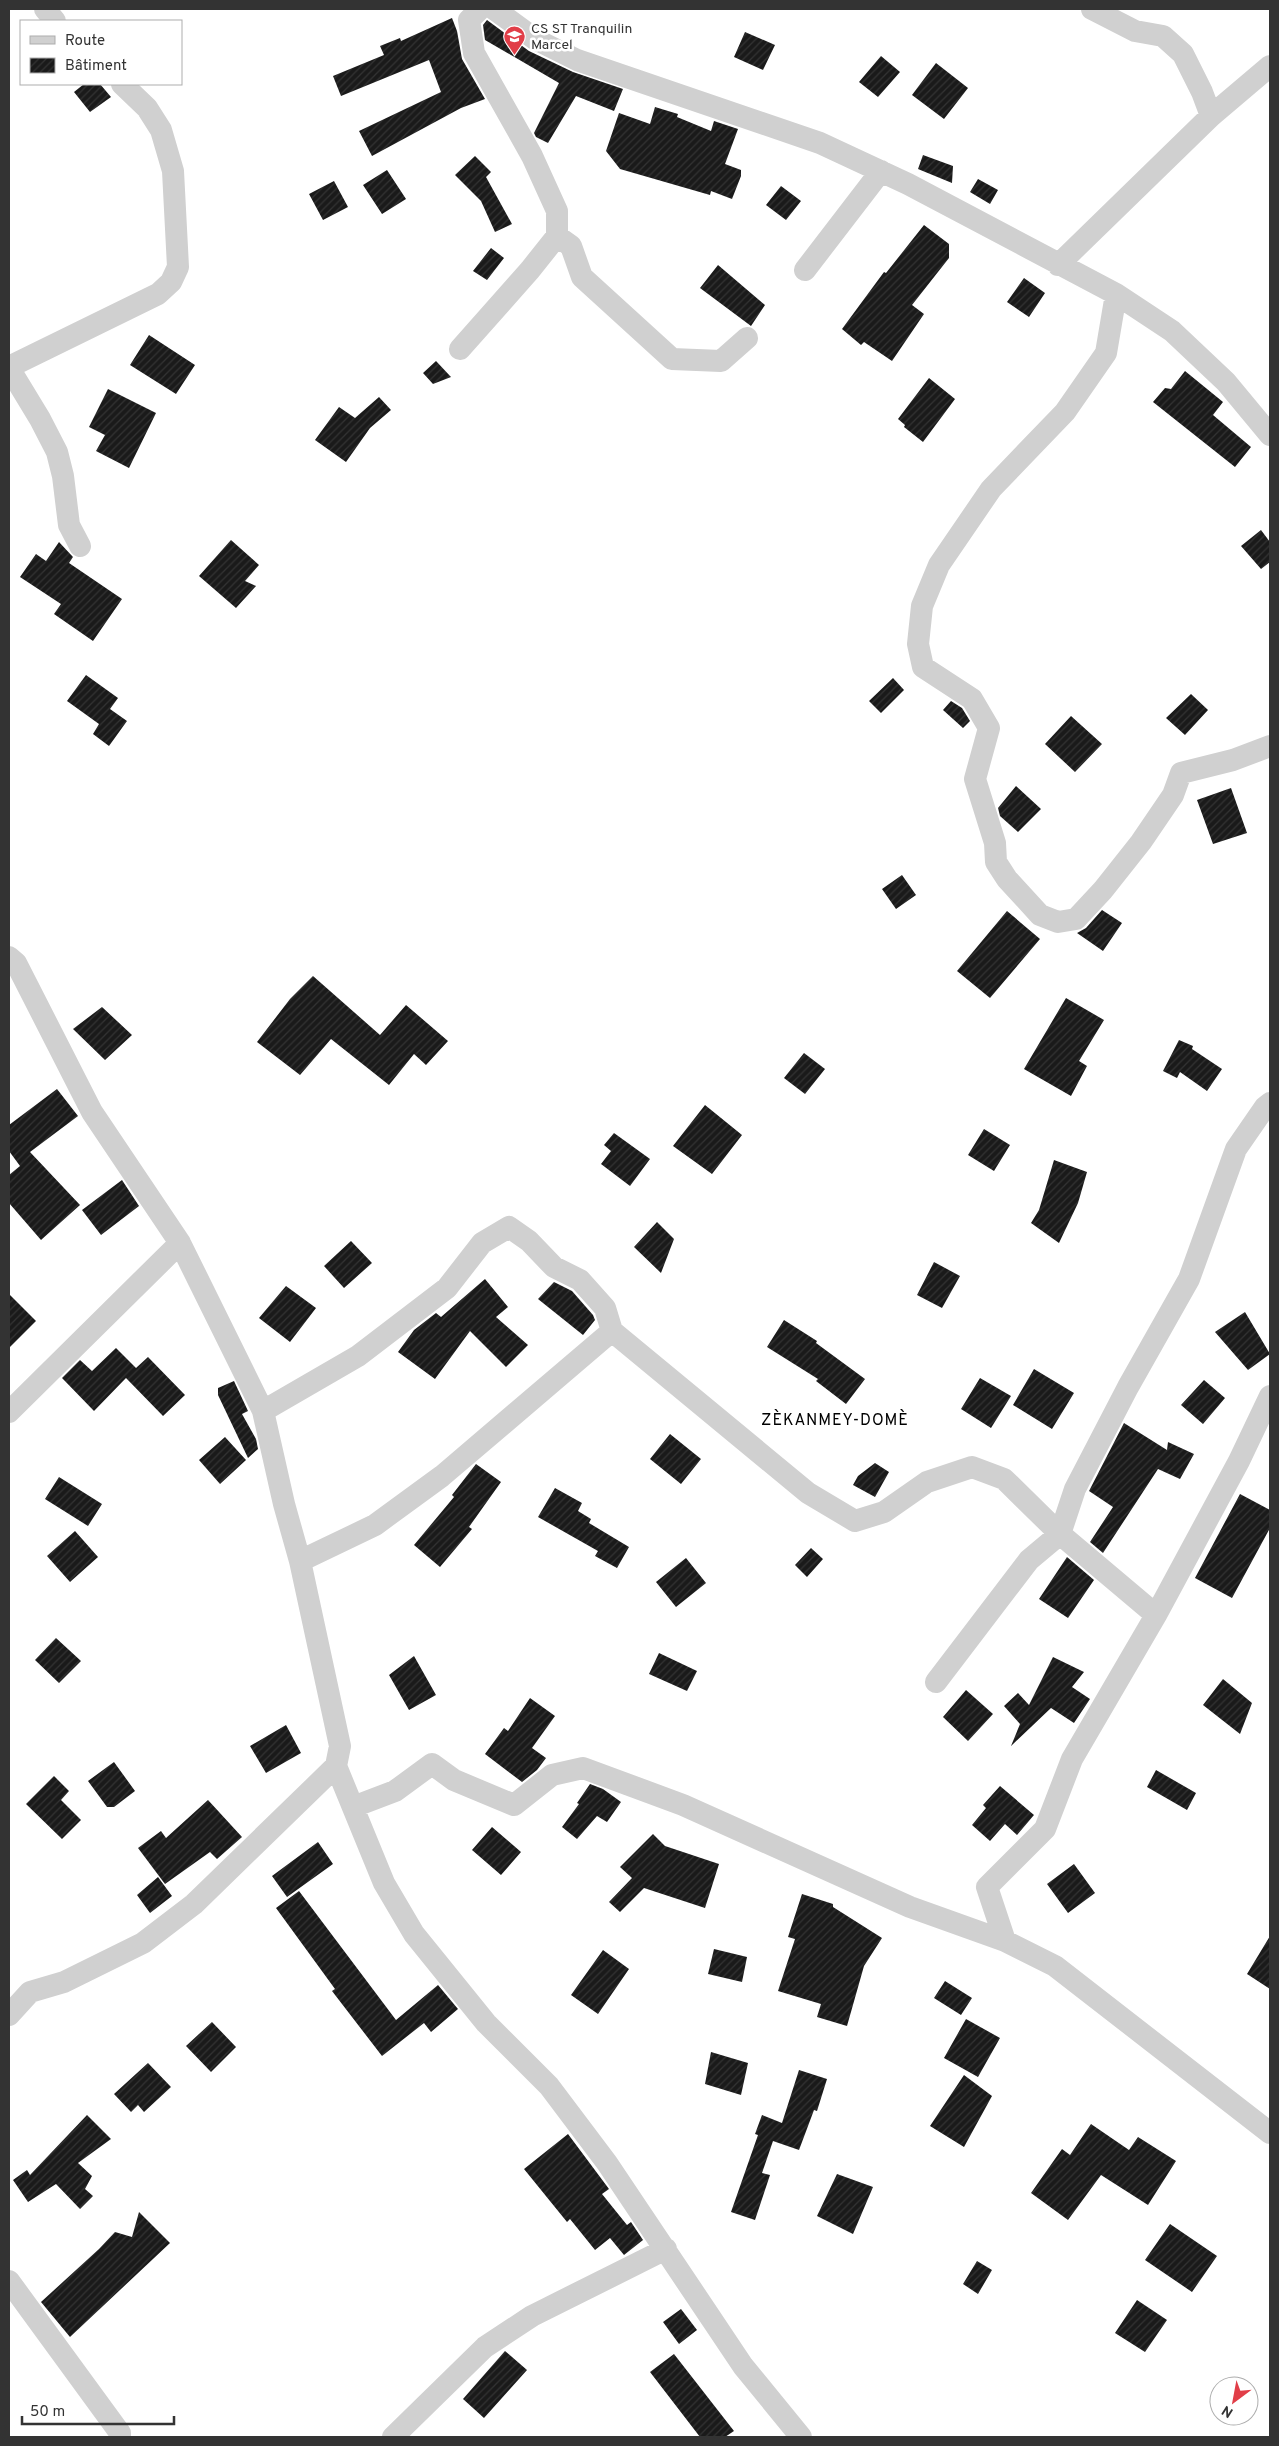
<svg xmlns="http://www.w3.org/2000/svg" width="1279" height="2446" font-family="Overpass,sans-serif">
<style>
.building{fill:url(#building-hatch)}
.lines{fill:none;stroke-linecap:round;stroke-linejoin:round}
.minor{stroke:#d0d0d0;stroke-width:22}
.labels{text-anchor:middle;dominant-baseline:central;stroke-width:5;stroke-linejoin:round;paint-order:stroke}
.poi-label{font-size:14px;fill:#333;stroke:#fff;text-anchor:start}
.quarter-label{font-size:16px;letter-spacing:1px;fill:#000;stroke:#fff}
</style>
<defs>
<pattern id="building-hatch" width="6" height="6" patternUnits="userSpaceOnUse" patternTransform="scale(1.25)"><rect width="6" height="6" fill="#1a1a1a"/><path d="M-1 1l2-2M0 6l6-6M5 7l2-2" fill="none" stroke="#333"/></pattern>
</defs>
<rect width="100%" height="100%" fill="#fff"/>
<path class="building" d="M452 18 457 31 462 59 485 99 461 108 372 156 359 131 441 92 429 60 341 96 333 76 384 55 380 46 400 38 401 41Z
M487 20 529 51 573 72 623 89 614 111 576 96 548 143 536 137 534 133 559 83 485 40 483 25Z
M745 32 775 45 763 70 734 57Z
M881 56 900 72 878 97 859 82Z
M936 63 968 88 944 119 912 95Z
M84 84H100L111 97 90 112 74 92Z
M655 107 678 114 677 117 711 131 714 121 738 129 725 164 741 170V176L732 199 711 191 710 195 620 169 606 151 619 113 650 124Z
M923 155 953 166 952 183 918 169Z
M475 156 491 172 486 177 512 224 495 232 481 201 455 175Z
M387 170 406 199 382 214 363 185Z
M978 179 998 190 990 204 970 192Z
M334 181 348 207 323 220 309 194Z
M781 186 801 201 786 220 766 205Z
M924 225 949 244V258L912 305 924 314 892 361 864 342 861 345 842 329 884 272 886 273Z
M491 248 504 258 487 280 473 271Z
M718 265 765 305 751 326 700 288Z
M1024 278 1045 293 1029 317 1007 302Z
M149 335 195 365 176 394 130 365Z
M436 361 451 377 433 384 423 373Z
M1185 371 1223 402 1213 415 1251 447 1235 467 1153 402 1165 388 1171 389Z
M929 378 955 399 923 442 904 427 905 425 898 419Z
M108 389 156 413 129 468 96 451 105 435 89 427Z
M379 397 391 410 370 428 346 462 315 440 339 407 355 418Z
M1261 530 1270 542V562L1261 569 1241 546Z
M231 540 259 565 245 581 256 586 236 608 199 576Z
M59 542 73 557 69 563 122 599 93 641 54 614 61 604 20 577 36 554 46 561Z
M86 675 118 698 110 709 127 721 109 746 93 734 99 724 67 701Z
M893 678 904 690 881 713 869 701Z
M1191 694 1208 710 1185 735 1166 718Z
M951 701 962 708 970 721 963 728 943 710Z
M1071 716 1102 744 1075 772 1045 744Z
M1016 786 1041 809 1018 832 1000 816 998 808Z
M1231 788 1247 833 1213 844 1197 800Z
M902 875 916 895 896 909 882 889Z
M1102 910 1122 923 1103 951 1077 933 1086 928Z
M1007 911 1040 939 990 998 957 971Z
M313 976 380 1035 406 1005 448 1041 426 1065 414 1054 389 1085 331 1039 300 1075 257 1042 290 999Z
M1066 998 1104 1020 1079 1061 1087 1066 1071 1096 1024 1069Z
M102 1007 132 1035 105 1060 73 1029Z
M1179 1040 1193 1046 1192 1049 1222 1069 1207 1091 1180 1072 1177 1078 1163 1071Z
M804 1053 825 1069 805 1094 784 1078Z
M57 1089 78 1116 30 1152 80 1205 41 1240 9 1203V1175L20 1166 9 1151V1125Z
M705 1105 742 1135 712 1174 673 1146Z
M984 1129 1010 1145 994 1171 968 1155Z
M614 1133 650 1159 630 1186 601 1164 611 1151 604 1145Z
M1054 1160 1087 1172 1078 1203 1059 1243 1031 1223 1039 1210Z
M122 1180 139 1206 101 1235 82 1210Z
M657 1222 674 1239 661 1273 634 1247Z
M351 1241 372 1263 344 1288 324 1266Z
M934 1262 960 1276 942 1308 917 1295Z
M485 1279 508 1307 496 1317 528 1345 506 1367 470 1331 435 1379 398 1352 414 1330 436 1313 441 1317Z
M554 1282 572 1291 593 1315 595 1320 583 1335 538 1299Z
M286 1286 316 1308 290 1342 259 1318Z
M9 1294 36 1321 9 1348Z
M1245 1312 1270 1354 1248 1370 1215 1332Z
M784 1320 817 1341 816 1343 865 1379 846 1404 816 1381 818 1379 767 1347Z
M116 1348 136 1368 148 1357 185 1395 163 1416 126 1378 94 1411 62 1378 80 1360 92 1371Z
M1034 1369 1074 1393 1052 1429 1013 1405Z
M980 1378 1011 1396 991 1428 961 1409Z
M1204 1380 1225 1398 1203 1424 1181 1405Z
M234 1381 248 1411 242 1414 256 1439 258 1449 248 1458 218 1395V1388Z
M1124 1423 1167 1450 1168 1442 1194 1454 1180 1479 1158 1469 1103 1553 1090 1542 1113 1507 1089 1491Z
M670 1434 701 1459 681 1484 650 1459Z
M225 1437 246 1460 220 1484 199 1460Z
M875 1463 889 1472 875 1497 853 1485 858 1476Z
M476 1464 501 1482 469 1527 472 1529 440 1567 414 1545 454 1497 452 1495Z
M59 1477 102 1504 88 1526 45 1499Z
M555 1488 582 1503 578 1511 591 1519 589 1523 629 1547 617 1568 595 1556 598 1551 538 1517Z
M1240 1494 1270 1510V1528L1232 1598 1195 1578Z
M75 1531 98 1557 70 1582 47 1556Z
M811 1548 823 1559 807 1577 795 1565Z
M1067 1557 1094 1580 1068 1618 1039 1599Z
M686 1558 706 1583 676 1607 656 1582Z
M56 1638 81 1661 59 1683 35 1660Z
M659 1653 697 1671 687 1691 649 1674Z
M414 1656 436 1695 409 1710 389 1675Z
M1053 1657 1084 1672 1072 1687 1090 1699 1074 1723 1051 1708 1011 1746 1020 1724 1004 1706 1018 1693 1029 1705Z
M1223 1679 1252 1703 1240 1734 1203 1705Z
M966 1690 993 1714 968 1741 943 1717Z
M530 1698 555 1716 532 1748 546 1758 537 1770 522 1782 485 1754 504 1728 508 1731Z
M286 1725 301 1753 266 1773 250 1746Z
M114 1762 135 1791 114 1807H107L88 1781Z
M1156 1770 1196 1793 1187 1810 1147 1787Z
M54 1776 69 1791 61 1800 81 1820 62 1839 26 1804Z
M590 1784 603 1789 621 1802 607 1822 597 1816 577 1839 562 1827 579 1804 577 1803Z
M1000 1786 1034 1815 1017 1835 1005 1824 990 1841 972 1825 986 1808 983 1805Z
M208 1800 242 1837 217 1859 210 1852 165 1884 138 1848 161 1831 166 1838Z
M492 1827 521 1852 501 1875 472 1850Z
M653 1834 665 1846 719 1864 705 1908 644 1888 620 1912 609 1902 632 1878 620 1867Z
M318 1842 333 1864 287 1897 272 1876Z
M1074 1864 1095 1893 1068 1913 1047 1884Z
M158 1877 172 1896 150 1913 137 1895Z
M299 1891 396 2020 438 1985 458 2009 431 2032 424 2023 382 2056 332 1991 335 1989 276 1908Z
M802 1894 833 1904V1907L882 1938 864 1966 847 2026 817 2017 821 2004 778 1991 795 1939 788 1937Z
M1270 1936V1989L1247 1974Z
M714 1949 747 1957 742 1982 708 1974Z
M603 1950 629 1969 598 2014 571 1995Z
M945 1981 972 1998 961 2015 934 1998Z
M966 2019 1000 2038 978 2077 944 2058Z
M212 2022 236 2047 211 2072 186 2046Z
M711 2052 748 2063 741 2095 705 2084Z
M148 2063 171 2087 144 2112 138 2105 131 2112 114 2094Z
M799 2070 827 2079 817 2111 814 2110 799 2150 773 2141 762 2173 770 2175 755 2220 731 2212 758 2135 755 2134 762 2115 782 2123Z
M964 2075 992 2096 964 2147 930 2126Z
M87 2115 111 2139 78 2163 92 2176 85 2189 93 2196 80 2209 56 2184 28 2202 13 2180 27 2170 30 2175Z
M1091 2124 1129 2150 1138 2137 1176 2161 1148 2205 1101 2175 1068 2220 1031 2193 1062 2149 1070 2155Z
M568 2134 609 2189 602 2194 627 2225 631 2222 643 2240 624 2255 610 2238 595 2250 570 2219 567 2222 524 2169Z
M837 2174 873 2187 853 2234 817 2216Z
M139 2212 170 2243 70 2337 41 2302 99 2249 115 2232 132 2237Z
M1170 2224 1217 2256 1192 2292 1145 2260Z
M977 2261 992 2270 978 2294 963 2284Z
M1137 2300 1167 2320 1145 2352 1115 2333Z
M681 2309 697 2330 679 2344 663 2322Z
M505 2351 527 2370 484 2418 463 2399Z
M674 2354 734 2431 725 2437H700L650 2372Z"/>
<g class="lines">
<path class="minor" d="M45 9 55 21
M494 9 535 39 577 60 820 143 908 184 1116 294 1172 331 1226 382 1270 435
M1092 9 1135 31 1163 36 1183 54 1202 92 1211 116
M557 236 571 246 582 277 672 359 721 361 747 338
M1058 265 1211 116 1270 66
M805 270 881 171
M1116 294 1106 353 1065 412 991 489 939 565 922 606 918 644 923 667 972 699 989 728 975 779 995 843 996 862 1007 879 1040 915 1058 922 1076 919 1103 890 1141 842 1173 795 1181 773 1233 760 1270 746
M460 349 530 270 557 236V211L532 156 474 53 469 20 480 9
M9 367 158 294 171 282 178 267 173 171 161 130 147 108 122 84
M9 368 40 419 57 452 63 476 69 525 80 546
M9 957 16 963 92 1112 180 1243 263 1411 284 1504 300 1561 340 1746 336 1766 384 1883 414 1934 486 2023 549 2086 607 2163 743 2366 801 2437
M263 1411 358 1356 447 1288 482 1243 509 1227 529 1241 554 1267 580 1280 605 1308 612 1331 808 1493 855 1521 884 1512 927 1482 972 1467 1004 1479 1060 1534 1156 1615
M9 1412 180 1243
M300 1561 375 1525 442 1476 612 1331
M936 1682 1029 1560 1060 1534 1075 1489 1128 1387 1189 1279 1236 1149 1265 1107 1270 1103
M353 1807 395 1791 432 1764 454 1780 514 1805 552 1775 583 1768 683 1805 910 1907 1005 1941 1055 1966 1270 2133
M1005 1941 987 1887 1045 1829 1072 1759 1156 1615 1239 1461 1270 1396
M9 2015 30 1992 64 1982 143 1943 194 1904 336 1766
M9 2281 120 2433V2437
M393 2437 485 2347 532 2316 666 2249"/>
</g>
<defs>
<symbol id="school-pin" viewBox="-11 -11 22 30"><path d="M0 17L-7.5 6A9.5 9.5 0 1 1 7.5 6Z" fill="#e13e48" stroke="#fff"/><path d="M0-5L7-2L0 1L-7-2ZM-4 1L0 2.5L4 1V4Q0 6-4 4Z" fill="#fff"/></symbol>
</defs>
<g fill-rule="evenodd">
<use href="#school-pin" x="502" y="24" width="25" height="34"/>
</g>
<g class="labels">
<g class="poi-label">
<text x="531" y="29">CS ST Tranquilin<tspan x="531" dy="16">Marcel</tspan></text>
</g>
<g class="quarter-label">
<text x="835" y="1421">ZÈKANMEY-DOMÈ</text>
</g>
</g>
<rect width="1279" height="2446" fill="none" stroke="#333333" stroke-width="20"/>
<rect x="20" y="20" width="162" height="65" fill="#ffffff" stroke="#adadad"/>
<rect x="30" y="36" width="25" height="8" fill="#d0d0d0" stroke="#adadad"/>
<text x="65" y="45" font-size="15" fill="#333333">Route</text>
<rect x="30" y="58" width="25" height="15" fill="url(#building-hatch)" stroke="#adadad"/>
<text x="65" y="70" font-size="15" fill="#333333">Bâtiment</text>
<g transform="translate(1234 2401) rotate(212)"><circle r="24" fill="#ffffff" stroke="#adadad"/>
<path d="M0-4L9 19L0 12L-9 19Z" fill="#e13e48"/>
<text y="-8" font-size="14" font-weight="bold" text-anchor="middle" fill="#333333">N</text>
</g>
<path d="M22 2416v8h152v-8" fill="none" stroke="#333333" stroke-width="2.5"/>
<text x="30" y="2416" font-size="15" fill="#333333" stroke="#ffffff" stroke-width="4" paint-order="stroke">50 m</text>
</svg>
